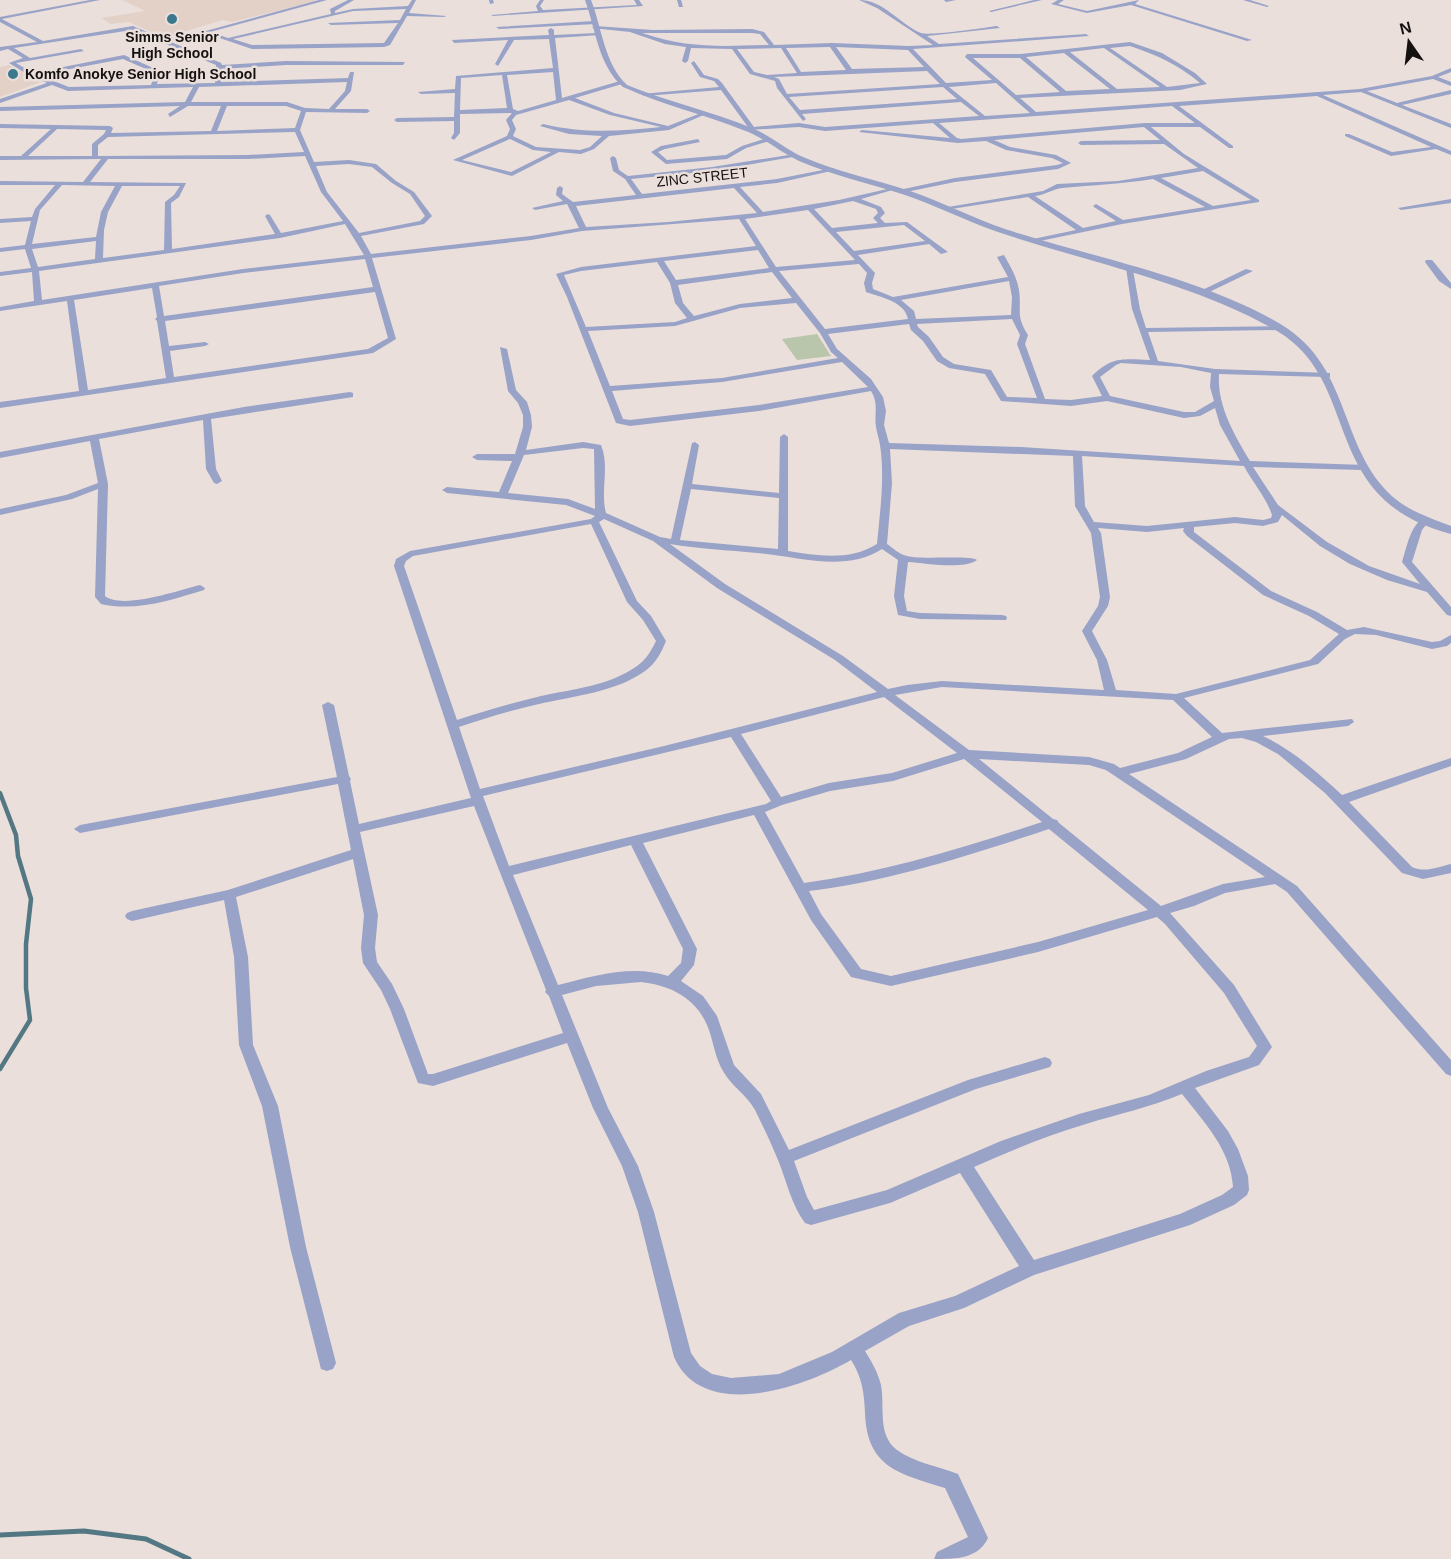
<svg xmlns="http://www.w3.org/2000/svg" width="1451" height="1559" font-family="Arial,sans-serif">
<style>
.built{fill:#e3d1c8}
.green{fill:#b9c6ab}
.lines{fill:none;stroke-linecap:round;stroke-linejoin:round}
.stream-far1{stroke:#537783;stroke-width:4.5}
.stream{stroke:#537783;stroke-width:5}
.minor{fill:#99a2c7;fill-rule:evenodd}
.tertiary{fill:#99a2c7;fill-rule:evenodd}
.poi-dot{fill:#39788d;stroke:#eadfdb;stroke-width:2}
.labels{text-anchor:middle;dominant-baseline:central;stroke-width:5;stroke-linejoin:round;paint-order:stroke}
.far-poi-label{font-size:14px;font-weight:bold;fill:#151110;stroke:#eadfdb}
.far-street-label{font-size:14px;fill:#151110;stroke:#eadfdb}
</style>
<rect width="100%" height="100%" fill="#eadfdb"/>
<path class="built" d="M122 0H314L317 1 232 22 223 20 163 38 129 22 111 24 101 18 145 11Z
M9 65 41 82 0 97V67Z"/>
<path class="green" d="M817 334 831 356 797 360 782 339Z"/>
<g class="lines">
<path class="stream-far1" d="M0 793 16 835 18 856 31 899 26 944V988L30 1020 0 1069"/>
<path class="stream" d="M0 1535 84 1531 146 1539 189 1559"/>
<path class="minor" d="M90 0H100L2 19 43 41 133 26 221 63 222 65 286 61 405 62 403 65H286L221 69V82L348 78 350 72H354L351 91 335 109H367L370 111 367 113 306 112 300 130 314 162 349 160 376 164 396 181 414 192 432 216 424 224 361 236 371 254 531 236 579 228 567 204 535 210 532 208 563 201 556 195 557 188 560 186 563 188 562 194 573 202 636 195 625 179 613 171 610 158 613 156 616 158 619 170 628 176 712 167 795 154 793 157 712 171 631 179 642 194 777 179 833 168 836 170 777 183 740 187 763 212 839 200 896 187V189L861 199 881 207 885 213 880 218 885 223 907 222 948 252 941 254 929 244 858 255 875 273 872 283 873 289 893 297 1008 277 997 257 1004 255C1010 266 1017 277 1019 290 1022 311 1015 315 1028 335L1025 344 1045 399 1071 400 1102 396 1092 376C1112 356 1124 359 1150 360L1132 309 1126 268 1133 270 1140 309 1146 328 1283 326 1284 328 1280 330 1148 332 1158 361 1215 369 1330 373V377H1327L1219 374C1217 406 1234 434 1250 461L1365 465V469L1362 470 1253 467 1278 505 1327 542 1369 566 1420 584 1402 562C1407 547 1410 525 1425 517L1430 520 1422 530 1412 562 1451 607V616L1447 615 1427 592 1387 580 1350 564 1320 546 1282 515 1278 522 1263 526 1235 523 1194 527V532L1271 591 1317 612 1347 630 1364 627 1432 642 1440 641 1451 635V643L1447 646 1432 649 1376 635 1355 634 1345 639 1318 664 1184 698 1222 733 1352 719 1354 722 1348 726 1263 736C1293 750 1318 773 1342 795L1451 758V766L1349 802 1412 867C1425 873 1438 867 1451 864V873L1423 879 1402 873 1325 793 1278 754 1256 742 1242 738 1229 739 1186 759 1129 774 1297 886 1451 1060V1076L1446 1074 1287 892 1275 884 1225 893 1194 906 1170 913 1234 985 1272 1047 1259 1065 1195 1088 1228 1131 1238 1149 1248 1176 1249 1190 1247 1195 1234 1205 1190 1225 1034 1275 964 1308 909 1326 865 1351C872 1362 878 1373 881 1385 885 1407 877 1435 897 1450 915 1463 938 1466 958 1474L988 1538C978 1559 956 1559 934 1559L937 1552 968 1537 945 1488C900 1474 867 1468 865 1413 864 1392 862 1377 851 1360 805 1387 703 1423 674 1357L638 1212 622 1166 593 1108 567 1043 433 1086 418 1083 390 1009 381 990 363 963 361 948 364 915 353 859 236 897 248 957 253 1045 278 1106 306 1247 336 1363 333 1369 327 1371 321 1369 290 1247 262 1106 239 1045 234 957 224 900 132 921 127 919 125 916 127 913 132 911 228 890 351 850 338 784 80 833 74 829 80 825 337 777 322 705 328 702 334 705 349 776 351 779 350 781 359 824 471 798 394 566 396 559 410 551 591 519 595 516 566 505 447 493 442 490 447 487 499 492 512 461 477 460 472 457 477 454H515L523 427V415L518 403 508 391 500 347 507 349 516 390 527 402 531 415 532 427 526 450 583 442 601 445C610 467 600 491 606 513L660 537 671 539 692 443 695 442 699 445 692 484 779 493 780 437 784 434 788 437V551C818 556 850 561 877 544 880 511 885 478 880 445 879 439 877 433 876 427 874 413 879 404 871 391L759 411 630 426 616 423 567 297 556 274 581 267 756 246 739 219 582 231 531 240 372 258 396 339 373 353 0 408V402L79 391 67 301 0 311V307L34 301 32 272 0 276V272L31 268 25 249 0 252V248L25 245 31 221 0 223V219L32 217 35 209 55 185H0V181L83 182 101 159 0 160V156H21L51 129 0 128V124L110 126 113 128 111 133 211 131 221 106H188L170 117 168 114 180 106 0 111V107L185 102 193 87 68 91 52 85 0 103V99L47 83 30 76 9 63 23 58 8 49 0 51V47L37 42 0 22V17ZM132 30 216 65 215 83 157 84 160 71 124 55 33 73 16 63 84 51 81 49 30 58 14 48ZM123 59 155 73 151 85 69 87 38 75ZM347 82 345 91 329 109 305 108 287 102H191L199 87ZM227 106H286L301 111 295 128 217 131ZM57 129 106 130 104 134 92 144V156H28ZM295 132 304 152 248 155 98 156V145L108 137ZM305 156 321 192 343 221 281 233 270 215 268 214 265 216 275 234 172 249 171 203 179 197 186 183 90 182 108 159H248ZM349 164 372 167 392 183 410 194 425 216 420 221 359 233 327 192 316 166ZM62 185 115 186 101 212 96 237 32 244 40 210ZM122 186H180L174 195 165 202 164 250 103 258 104 230 108 212ZM734 188 757 213 668 222 586 227 576 206ZM853 201 876 209 878 213 873 218 878 223 832 228 814 209ZM808 210 855 260 776 267 745 219ZM345 224 364 255 243 269 42 300 39 271 280 238ZM904 225 925 241 854 251 836 232ZM96 241 95 259 38 267 32 249ZM758 250 769 268 676 280 664 261ZM365 259 373 287 164 316 159 286 243 273ZM657 262 670 283 675 303 687 318 675 322 586 327 564 275 581 271ZM859 264 867 273 864 283 866 292C881 297 905 302 908 319L825 329 779 271ZM772 272 792 298 740 304 694 316 683 303 678 285ZM1009 281 1012 297 1011 315 916 319 914 311 901 300ZM152 288 157 317 155 319 157 321 166 378 88 390 74 300ZM375 292 388 338 368 349 174 377 170 351 205 346 209 344 205 342 169 346 165 321ZM796 303 820 333 831 352 838 358 722 378 610 386 588 331 675 326 740 308ZM1012 319 1020 335 1017 344 1037 398 1007 397 991 370 954 364 943 357 929 337 918 327 917 324ZM909 324 911 330 923 341 937 361 949 368 985 374 1001 401 1071 406 1107 401 1184 418 1200 416 1215 408 1220 425 1240 461 1021 447 889 443 884 425 886 411 883 397 871 379 837 349 828 334ZM842 362 868 387 759 405 630 420 623 419 612 391 722 382ZM1121 363 1181 367 1211 373 1210 387 1214 401 1195 412H1184L1110 396 1100 377 1116 365ZM583 448 594 449 595 509 568 499 508 493 524 455ZM890 449 1073 456 1075 506 1091 533 1100 597 1098 606 1082 631 1097 660 1104 690 942 681 907 685 888 689 843 656 725 584 670 544C699 549 728 550 757 553 797 556 845 573 882 549L898 560 894 596 898 615 920 619 1006 620 1007 618 1006 616 1002 615 920 613 907 611 904 596 908 562C925 563 963 570 977 560 971 555 921 560 907 556 900 555 893 548 887 544L892 483ZM1082 456 1244 466C1253 483 1266 497 1272 515L1271 518 1263 520 1235 517 1147 526 1094 522 1085 506ZM691 489 779 498 778 549 680 540ZM604 519 653 541 717 588 835 660 877 692 664 746 480 789 459 727C486 718 512 710 539 704 574 696 616 692 645 671 656 663 661 653 666 641L651 616 637 601 599 522ZM591 524 627 602 643 620 656 641C651 651 646 660 637 666 609 686 573 689 541 696 512 703 484 711 457 720L404 566 406 561 413 556ZM1098 528 1147 532 1184 528 1183 531 1187 536 1263 595 1309 616 1339 634 1310 660 1176 694 1116 690 1107 660 1092 631 1108 606 1110 597 1101 533ZM942 687 1173 700 1212 737 1178 753 1120 768 1114 764 1089 757 969 750 895 695ZM884 697 957 753 892 773 829 783 781 797 741 734ZM731 737 771 801 766 804 509 866 483 796ZM964 759 1042 822C963 848 886 872 804 883L765 812 782 805 830 791 893 781ZM979 759 1089 765 1106 770 1265 877 1223 884 1161 906 1059 823 1057 820 1053 819ZM474 806 546 990 545 992 549 996 563 1033 433 1074H428L404 1009 392 984 377 962 375 948 378 915 360 832ZM754 815 811 920 851 977 891 986 1038 952 1157 917 1165 924 1224 993 1257 1046 1249 1057 1206 1071 1149 1095 1079 1114 1001 1141 887 1190 814 1210 807 1197 794 1161 976 1089 1050 1067 1052 1063 1050 1059 1045 1057 968 1080 789 1150 761 1094 734 1065 717 1016 703 996 681 981 694 965 697 949 643 843ZM1049 829 1148 910 1038 942 891 976 861 969 821 914 809 891C891 881 970 855 1049 829ZM631 845 683 949 681 963 668 976C633 964 593 976 558 985L513 875ZM641 982C673 986 699 999 710 1033 714 1046 716 1059 723 1071 731 1086 747 1095 755 1110 763 1126 771 1143 778 1160 787 1182 791 1204 805 1223L811 1225 890 1203 960 1173 1019 1266 955 1296 899 1313 832 1352 779 1374 731 1378 712 1374 700 1366 691 1353 654 1212 638 1166 608 1108 562 995 596 986ZM1182 1094C1204 1122 1231 1150 1233 1187L1222 1195 1180 1214 1034 1260 974 1167C1010 1151 1048 1135 1086 1124 1118 1114 1151 1107 1182 1094Z
M319 0H327L210 32 228 38 331 14 330 9 348 0H354L335 11V13L353 9 408 6 412 0H416L409 13 446 16 444 17 407 16 390 45 384 47 252 49 202 32ZM406 9 400 20 328 23 331 25 398 23 384 43 252 45 233 39 353 11Z
M489 0H493L494 3 490 4Z
M540 0H544L540 6 543 10 637 5 634 0H639L643 6 493 16 491 15 538 11 536 6Z
M677 0H681L683 7H679Z
M859 0C884 0 899 24 921 33 930 36 983 28 997 26L1000 28 927 36 939 44 1086 34 1089 36 913 49 946 83 992 80 965 57 967 54H1021L1130 42 1162 53 1195 73 1207 84 1180 90 1020 98 1036 112 1360 89 1432 76 1451 68V72L1438 77 1451 82V86L1433 79 1367 91 1397 103 1451 90V94L1402 105 1451 124V128L1361 92 1323 95 1451 151V155L1436 149 1391 156 1345 136V134H1349L1392 152 1431 147 1317 96 1179 106 1233 146V148H1229L1200 127H1151L1184 154 1259 200V202L1122 224 1035 242 1031 240 1033 239 1076 230 1028 197 945 210 942 208 1043 191 1057 184 1118 181 1198 168 1164 144 1081 145 1078 143 1081 141 1160 140 1144 127 994 140 1010 147 1056 155 1071 163 1058 169 955 182 901 193 899 192V190L955 178 1057 165 1063 163 1052 158 1006 150 986 141 958 143 859 132 862 130 950 138 933 123 825 131 799 127 747 130 748 127 721 90 644 96 641 94 719 87 714 81 700 77 691 63 694 61 704 75 718 79 722 83 754 127 799 123 825 127 979 116 961 102 802 114 806 119 803 121 777 88 775 81 750 74 732 49 691 48 688 61 685 63 682 61 686 47 665 44 630 32 592 28 595 26 653 30 752 29 764 32 774 45 832 43 909 46 933 45 877 8ZM642 33H752L760 34 769 45C721 46 689 49 642 33ZM1130 46C1155 54 1179 65 1200 83L1167 87 1110 48ZM830 47 846 70 801 72 786 48ZM836 47 908 50 924 67 852 69ZM781 48 797 73 767 75 754 72 737 49ZM1104 48 1160 87 1117 89 1070 52ZM1064 53 1110 89 1066 91 1026 57ZM973 58H1020L1060 92 1016 95ZM927 71 940 84 787 94 779 79 774 77ZM996 83 1030 113 985 116 949 87ZM943 87 957 99 800 110 789 97ZM1172 106 1195 123H1145L961 139 957 138 939 123ZM1203 171 1251 200 1213 206 1161 178ZM1153 179 1205 207 1123 220 1096 204 1093 206 1094 207 1116 221 1083 228 1035 196C1045 195 1053 189 1062 188 1093 185 1122 184 1153 179Z
M944 0H956L946 2Z
M1034 0H1042L991 12 989 11Z
M1058 0H1064L1058 4 1087 11 1139 0 1135 4 1252 40 1247 41 1131 5 1087 13 1051 4Z
M1243 0H1250L1269 6 1267 7Z
M594 21 596 24 499 29 496 27Z
M551 28 554 30V35L597 33 600 35 555 38 562 98 620 81 622 84 575 98 614 113 668 126 701 113 706 114 669 130 609 136 594 149 581 154 559 152 512 176 453 160 507 136 510 129 506 120 512 113 460 114V133L454 140 451 138 454 133V121L397 122 394 120 397 118 454 117 455 93 421 94 418 92 455 89 456 76 553 68 549 39 514 40 498 66 495 64 508 40 454 43 452 40 549 35 548 30ZM553 72 556 100 518 111 513 109 507 75ZM502 75 507 108 460 110 461 78ZM569 100 610 115 661 127C619 131 585 134 543 124L540 126 569 134 602 136 590 147 580 150 536 147 513 136 516 129 512 120 516 115ZM510 139 533 150 551 152 511 172 462 160Z
M767 138 769 141 746 148 727 159 666 164 651 152 661 146 698 139 700 142 665 149 658 152 667 160 726 155 742 146Z
M1451 199V203L1401 210 1398 208Z
M1426 260H1432L1451 283V289L1439 281 1425 262Z
M1246 269 1253 271 1203 295 1196 293Z
M350 392 353 393V397L211 419 216 469 222 481 217 484 214 483 206 469 203 420 99 439 108 484 105 596C122 610 180 590 200 585L205 588 204 590C171 600 136 612 101 604L95 597 98 489 72 499 0 515V509L66 495 98 483 90 441 0 458V452L244 407Z"/>
<path class="tertiary" d="M585 0H591C602 28 604 63 627 85 668 102 711 111 752 128 770 135 785 149 803 157 838 172 874 179 910 191 942 202 973 218 1005 229 1094 258 1202 277 1282 325 1354 369 1338 454 1398 501 1414 513 1433 519 1451 526V534C1314 498 1366 379 1272 328 1187 281 1090 263 998 232 966 221 935 205 902 194 868 183 832 175 799 161 780 152 763 137 743 130 703 114 662 105 623 87 598 65 596 30 585 0Z"/>
</g>
<g class="poi-dot">
<circle cx="172" cy="19" r="6"/>
<circle cx="13" cy="74" r="6"/>
</g>
<g class="labels">
<g class="far-poi-label">
<text x="172" y="37">Simms Senior<tspan x="172" dy="16">High School</tspan></text>
<text x="25" y="74" text-anchor="start">Komfo Anokye Senior High School</text>
</g>
<g class="far-street-label">
<text transform="translate(702 177) rotate(-6)">ZINC STREET</text>
</g>
</g>
<g transform="translate(1409 42) rotate(346)" stroke="#eadfdb" stroke-width="4.5" paint-order="stroke">
<path d="M0-4.5L10 22L0 15L-10 22Z" fill="#151110"/>
<text y="-9" font-size="16" font-weight="bold" text-anchor="middle" fill="#151110">N</text>
</g>
</svg>
